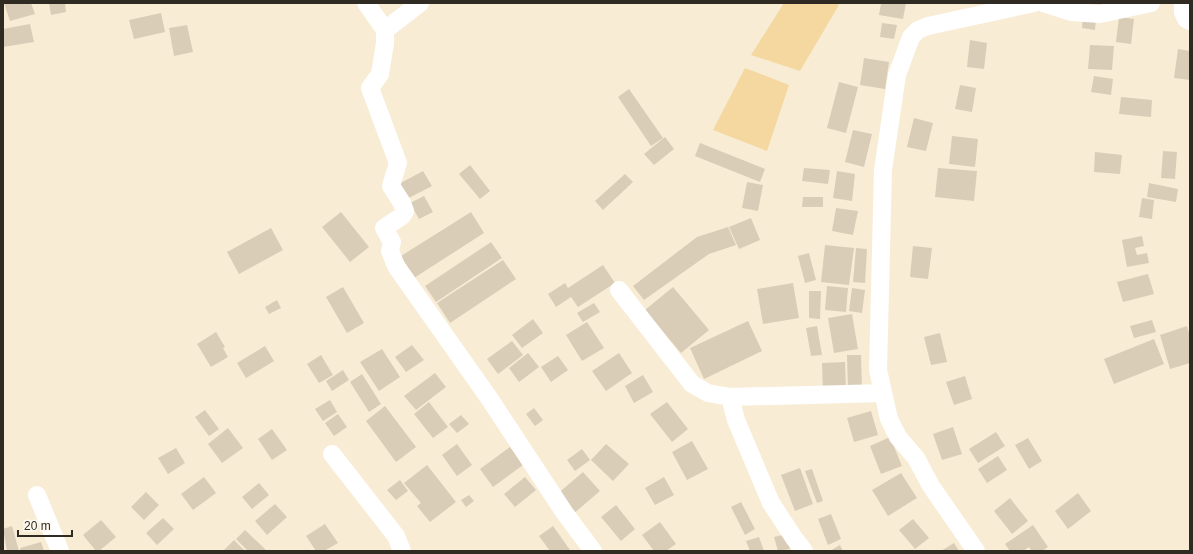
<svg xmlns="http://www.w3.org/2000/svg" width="1193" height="554" font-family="Helvetica,sans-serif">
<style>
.green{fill:#f4d8a0}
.building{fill:#d9cdb7}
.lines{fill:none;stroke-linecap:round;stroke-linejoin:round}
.street{stroke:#fff;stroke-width:18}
</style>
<rect width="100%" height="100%" fill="#f8ecd5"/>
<path class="green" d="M784 3H836L839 5 800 71 751 55Z
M745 68 789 85 767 151 713 130Z"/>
<path class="building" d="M4 3H31L35 14 10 21Z
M49 3H65L66 12 51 15Z
M881 3H906L903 19 879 15Z
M161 13 165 32 134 39 129 20Z
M1083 17 1096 19 1095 30 1082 28Z
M1119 17 1134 19 1131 44 1116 42Z
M882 23 897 25 894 39 880 37Z
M30 24 34 42 3 47V29Z
M187 25 193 52 174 56 169 28Z
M970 40 987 43 984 69 967 67Z
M1090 45 1114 46 1112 70 1088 69Z
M1178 49 1190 51V80L1174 78Z
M864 58 889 62 885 89 860 85Z
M1094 76 1113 79 1111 95 1091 92Z
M839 82 858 87 846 133 827 128Z
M960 85 976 88 972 112 955 109Z
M629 89 663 138 651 146 618 97Z
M1121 97 1152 100 1151 117 1119 114Z
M914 118 933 123 926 151 907 147Z
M853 130 872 134 864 167 845 162Z
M952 136 978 139 975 167 949 164Z
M665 137 674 149 654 165 644 154Z
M700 143 765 169 760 182 695 156Z
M1163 151 1177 152 1175 179 1161 178Z
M1095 152 1122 155 1120 174 1094 172Z
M470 165 490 191 480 199 459 174Z
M804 168 830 170 828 184 802 181Z
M938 168 977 171 974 201 935 197Z
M423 171 432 186 405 200 397 185Z
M837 171 855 174 852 201 833 198Z
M625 174 633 182 603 210 595 201Z
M747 182 763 185 758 211 742 208Z
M1149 183 1178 189 1176 202 1147 197Z
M424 196 433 212 419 219 410 203Z
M803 197H823V207H802Z
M1142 198 1154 200 1152 219 1139 217Z
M836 208 858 211 853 235 832 231Z
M341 212 369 247 350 262 322 227Z
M471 212 484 233 414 278 401 256Z
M751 218 760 240 739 249 729 227Z
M728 227 736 245 709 254 644 300 633 286 697 237Z
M271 228 283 250 239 274 227 252Z
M1142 236 1144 246 1135 248 1137 255 1147 253 1149 263 1127 267 1122 240Z
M491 242 502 258 436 302 425 286Z
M825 245 854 248 849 285 821 282Z
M913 246 932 248 928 279 910 277Z
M856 248 867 249 865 283 853 282Z
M809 253 816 280 805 283 798 256Z
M503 260 516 279 450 323 437 303Z
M603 265 615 283 578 307 571 297 556 307 548 294 565 283 568 288Z
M1148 274 1154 294 1123 302 1117 282Z
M793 283 799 318 763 324 757 289Z
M827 286 848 288 846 312 825 310Z
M343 287 364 323 347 333 326 297Z
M673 287 709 330 681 353 645 310Z
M852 288 865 290 862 313 849 311Z
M809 291H821L820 319 809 318Z
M277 300 281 308 269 314 265 307Z
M594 303 600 312 583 322 577 313Z
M852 314 858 349 834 353 828 318Z
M533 319 543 333 522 348 512 335Z
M1152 320 1156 332 1134 338 1130 326Z
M748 321 762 351 704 379 690 348Z
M587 322 604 348 582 361 566 335Z
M817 326 822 355 811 356 806 328Z
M1187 326 1190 337V363L1170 369 1160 335Z
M216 332 225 347 223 348 228 357 211 367 197 344Z
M940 333 947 362 931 365 924 337Z
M1154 339 1164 364 1114 384 1104 359Z
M512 341 523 355 498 374 487 359Z
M412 345 424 360 406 372 395 357Z
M265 346 274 361 246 378 237 363Z
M382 349 400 377 379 391 360 362Z
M528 353 539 367 519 382 509 368Z
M619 353 632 373 606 391 592 371Z
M321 355 333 375 319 383 307 364Z
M847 355H861L862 389 848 390Z
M558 356 568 370 551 382 541 367Z
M845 362 846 392 823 393 822 363Z
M343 370 349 380 332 391 326 381Z
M435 373 446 387 416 410 404 396Z
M362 374 381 404 369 412 350 382Z
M643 375 653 392 634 403 625 386Z
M965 376 972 399 954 405 946 382Z
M330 400 337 412 323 421 315 409Z
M429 402 448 427 433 438 414 414Z
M667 402 688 429 672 442 650 414Z
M385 406 416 447 396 462 366 421Z
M534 408 543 420 535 426 526 414Z
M205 410 219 429 209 436 195 417Z
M871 411 878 435 854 442 847 418Z
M338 414 347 427 334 436 325 423Z
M461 415 469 424 457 433 449 424Z
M953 427 962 454 942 460 933 434Z
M228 428 243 448 222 463 208 444Z
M272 429 287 450 272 460 258 439Z
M996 432 1005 446 978 463 969 449Z
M890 437 902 466 881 474 870 446Z
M1028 438 1042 461 1029 469 1015 445Z
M692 441 708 469 687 480 672 452Z
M457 444 472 465 457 476 442 455Z
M606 444 629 464 613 481 591 460Z
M510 447 523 465 493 487 480 469Z
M176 448 185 463 168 474 158 458Z
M582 449 590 460 575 471 567 460Z
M998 456 1007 470 987 483 978 469Z
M427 465 456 502 430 522 417 506 421 503 404 483Z
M800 468 813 504 795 511 781 475Z
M812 469 823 501 817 503 805 471Z
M583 472 600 491 572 515 555 496Z
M901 473 917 498 888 516 872 490Z
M204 477 216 493 193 510 181 494Z
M525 477 536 490 515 507 504 494Z
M664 477 674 495 655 505 645 488Z
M400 480 408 491 396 500 387 490Z
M259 483 269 495 252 509 242 497Z
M146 492 159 505 144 520 131 507Z
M1078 493 1091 511 1068 529 1055 511Z
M469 495 474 501 466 507 461 500Z
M1010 498 1028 521 1012 534 994 511Z
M741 502 755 529 745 535 731 507Z
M275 504 287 517 267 535 255 521Z
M616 505 635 529 621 541 601 517Z
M831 514 841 539 828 545 818 519Z
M163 518 174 529 157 545 146 533Z
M913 519 929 538 915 549 899 530Z
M101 520 116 537 99 551H96L83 535Z
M660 522 676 544 666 551H654L642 535Z
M325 524 338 543 324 551H316L306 536Z
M1033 525 1048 547 1042 551H1032L1029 547 1023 551H1010L1005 544Z
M12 526 19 551H7L3 529Z
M553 526 570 550 569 551H550L539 536Z
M245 530 267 551H248L236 539Z
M787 534 790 549 778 551 774 537Z
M759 537 764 551H750L746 541Z
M234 540 245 551H223Z
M41 542 44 551H21L20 548Z
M954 543 959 551H941Z
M840 545 843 551H830Z"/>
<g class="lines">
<path class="street" d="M366 3 385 30
M420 3 385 30V43L380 74 370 88 398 163 391 186 402 203 405 211 402 216 384 228 392 242 390 251 396 266 489 398 564 512 593 551
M1043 3 1071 12 1100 14 1151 3
M1183 3V12L1186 19 1190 21
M619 290 692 384 708 393 730 397 883 393
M730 397 736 420 771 503 794 538 804 551
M332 454 396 536 402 551
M37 495 60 551
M976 551 931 486 916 458 898 437 889 419 878 370 883 170 897 75 911 37 918 30 928 26 1034 3"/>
</g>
<rect width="1193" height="554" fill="none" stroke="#2f2b22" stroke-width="8"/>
<path d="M18 530v6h54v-6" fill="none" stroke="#2f2b22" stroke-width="2"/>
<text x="24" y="530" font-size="12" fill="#2f2b22" stroke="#fffaf1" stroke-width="3" paint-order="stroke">20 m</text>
</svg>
